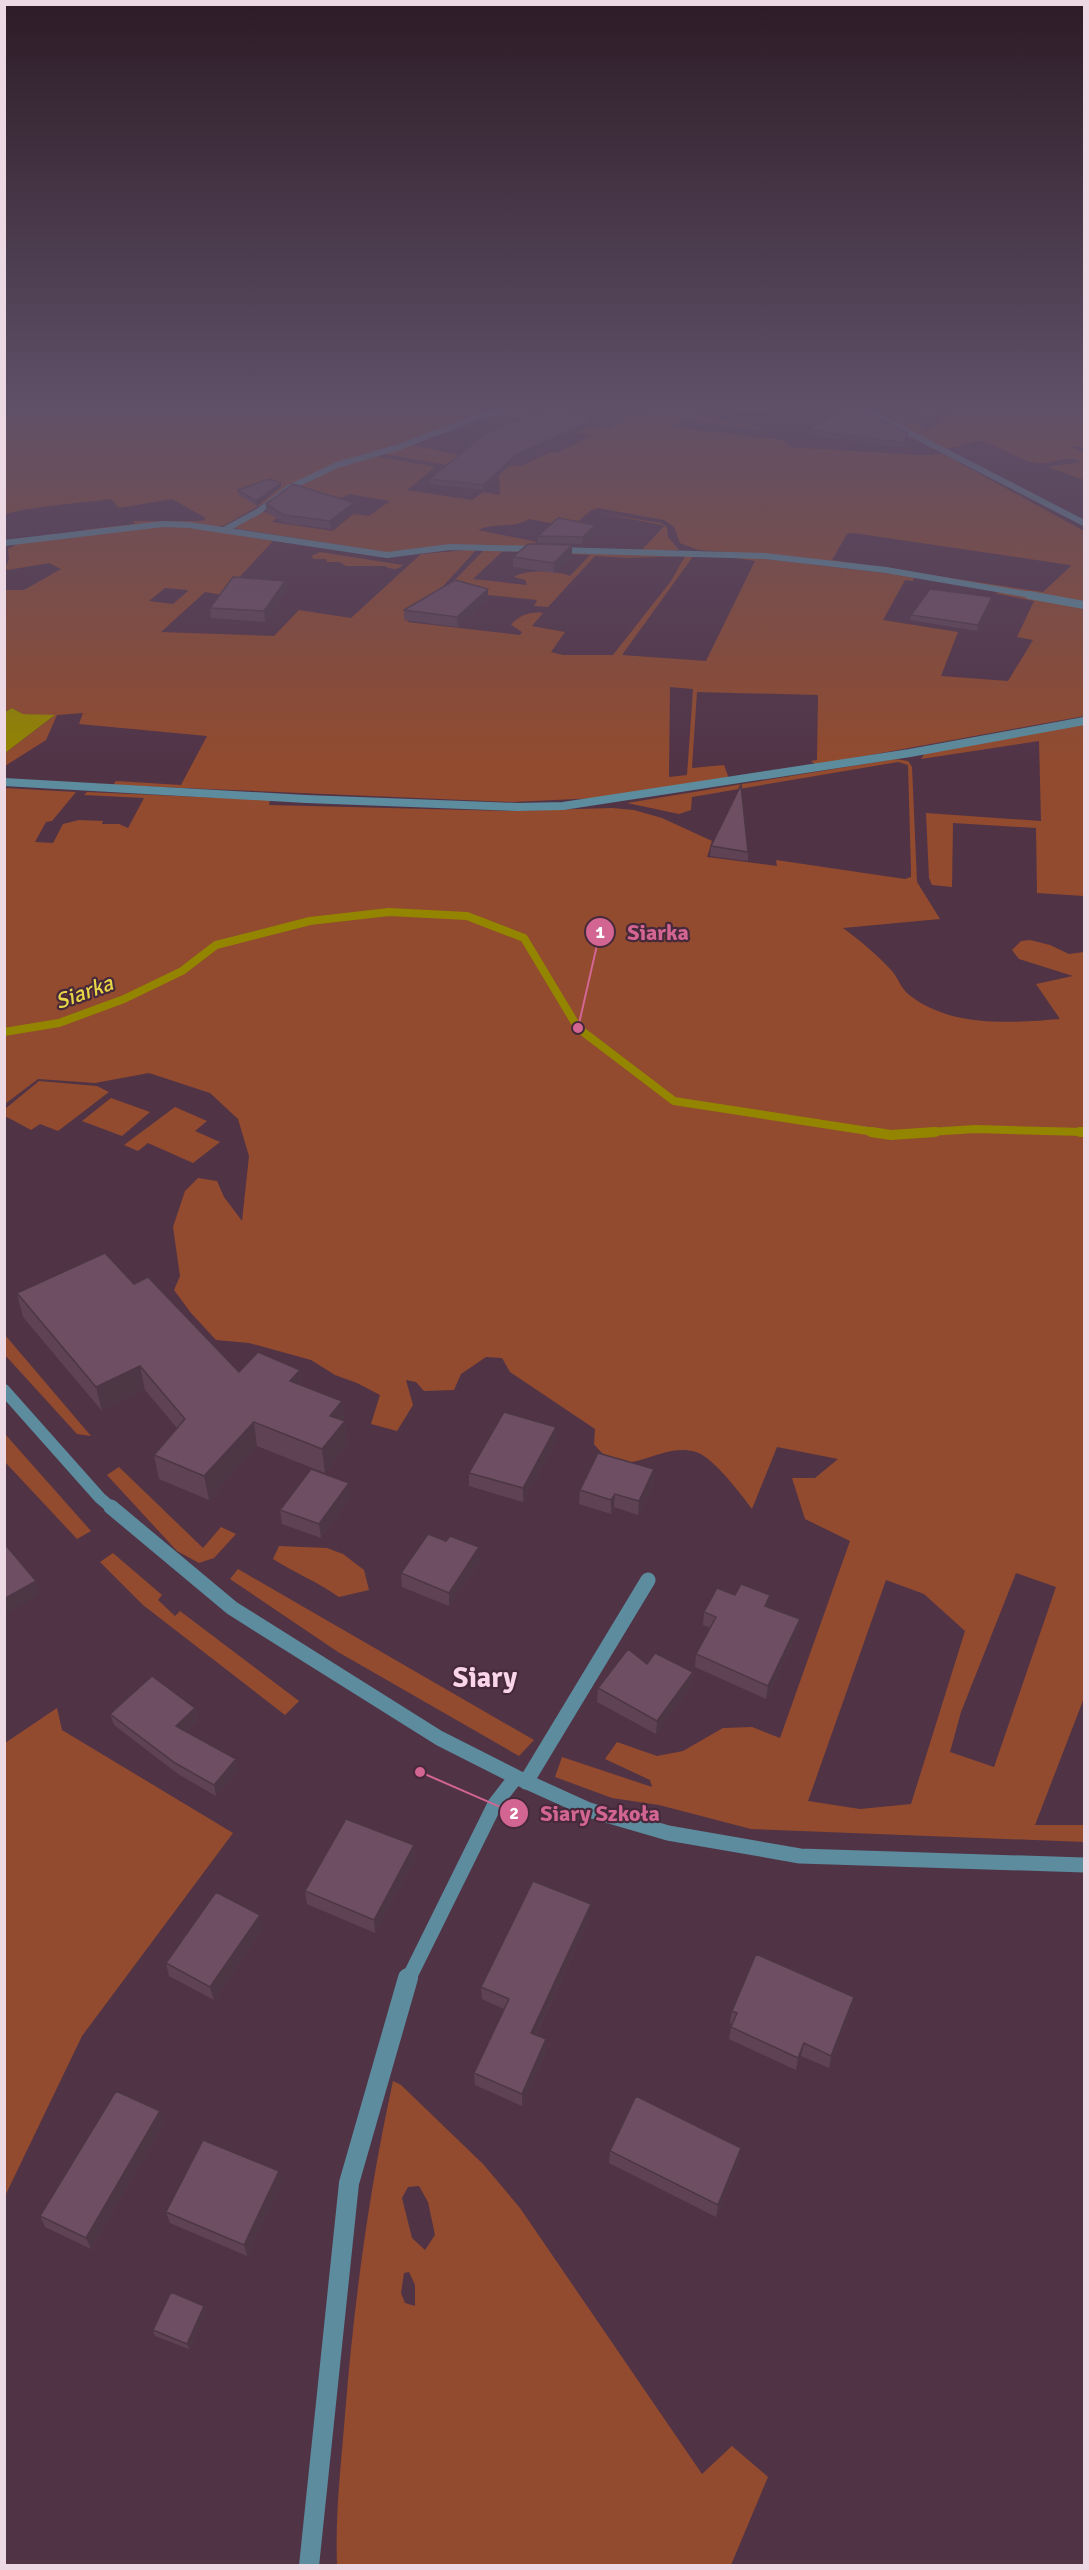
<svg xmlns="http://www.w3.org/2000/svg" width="1089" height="2570" font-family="Signika,sans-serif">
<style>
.green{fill:#924b2e;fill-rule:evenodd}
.water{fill:#948500}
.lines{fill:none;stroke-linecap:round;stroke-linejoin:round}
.stream-far1{stroke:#948500;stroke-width:8}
.stream{stroke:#948500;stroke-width:10}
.service-far1{stroke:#5c8c9d;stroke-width:6}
.service{stroke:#5c8c9d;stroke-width:15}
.minor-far4{stroke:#5c8c9d;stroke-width:6}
.minor-far3{stroke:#5c8c9d;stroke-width:8}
.minor-far2{stroke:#5c8c9d;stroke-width:12}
.minor-far1{stroke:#5c8c9d;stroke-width:15}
.minor{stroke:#5c8c9d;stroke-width:20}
.wall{fill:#5f4354}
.shaded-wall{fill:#4d3745}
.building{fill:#6e4e62;stroke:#4d3745;stroke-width:1.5}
.labels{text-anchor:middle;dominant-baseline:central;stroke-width:4.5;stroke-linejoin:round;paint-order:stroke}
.water-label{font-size:22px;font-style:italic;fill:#e8d646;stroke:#46293b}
.near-quarter-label{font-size:28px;font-weight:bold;fill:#fad4eb;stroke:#46293b}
.leader{fill:none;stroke:#d36592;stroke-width:2}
.callout-dot{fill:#d36592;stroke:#46293b;stroke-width:2}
.mark-label{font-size:18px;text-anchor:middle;font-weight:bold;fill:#fff}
.callout-label{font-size:22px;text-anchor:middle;font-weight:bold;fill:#d36592;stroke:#46293b;stroke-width:4.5;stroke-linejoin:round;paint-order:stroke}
</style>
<rect width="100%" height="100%" fill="#513346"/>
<path class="green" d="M6 406H514L330 466 225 525 218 527 189 524 89 530H81L135 524 133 521H202L206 518 172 499 119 508 111 499C75 504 40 505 5 514L4 407Z
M527 406 526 407 530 408 523 411 596 428 603 426 610 427 653 406H771L775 407 774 410 745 412 708 406 692 414 767 429 763 430 683 419 673 425 678 428 783 440 789 447 918 455 943 454 1084 531V603L1005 589 742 553 698 550 680 543 674 527 664 520 598 508 590 511 572 527 529 519C513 529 496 522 478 530L537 542 528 547 473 546 391 553 233 528 261 512 281 514 272 522 333 531 353 514 369 516 390 501 349 494 344 497 270 509 302 484 330 470 375 456 435 467 407 490 472 500 483 492 500 495 499 474 383 454 413 445 505 465 521 466 551 452 557 453 591 436 495 414ZM853 533 1070 565 1071 566 1043 592 832 560 847 534Z
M864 406H1084V447L1069 446 1084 453V480L1048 467 1081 462C1065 453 1052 466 1036 463 1014 459 996 442 973 440L975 442 960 444 962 446 944 449Z
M599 513 661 523 667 527 668 537 679 550 641 551 664 526 662 525Z
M162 526 191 527 273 541 223 595 205 592 161 632 274 636 299 610 351 618 421 554 477 549 436 594H434L407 622 520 635 522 632 511 625C519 615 531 611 543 613L532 626 565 632 551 652 563 655H613L671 581 685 556 628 558 595 556 548 607 534 606 537 600 479 594 475 599 444 595 446 592 462 596 467 593 448 587 483 551 533 550 534 553 503 551 473 579 527 585 525 580 514 577C525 569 557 571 570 576L590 555 551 553 554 551 742 556 901 575 914 577 913 581 905 580 883 620 958 632 941 676 1008 681 1033 640 1017 637 1034 601 994 593 1003 592 1084 607V716L816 765 811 761 817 760 818 695 697 692 692 768 724 765 728 776 726 780 598 798 512 802 113 785 116 781 181 785 207 736 79 724 83 713 57 715 46 740 5 766V753L54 716 23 714 12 708 5 712V590H24L61 569 49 563 8 570 5 568 9 559 8 549 21 542ZM694 555 723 556 755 561 706 661 622 655ZM165 588 187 590 188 591 173 604 149 601ZM670 687 693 689 687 775 669 777Z
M320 552 403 565C397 570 392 570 385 566H346L340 562H327L326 559H314L311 556Z
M1084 723V896L1037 893 1036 828 953 823 952 887 932 885 929 878 926 813 1041 821 1039 741 921 759 925 753Z
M895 759 908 761 912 767 917 882 940 919 843 928C861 941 877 955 892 971 898 978 901 988 908 994 950 1028 1010 1023 1060 1019L1036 984 1073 976 1019 959 1012 950 1021 941 1030 940 1050 945 1069 954 1084 952V1698L1035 1825H1084V1842L751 1829 659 1805 612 1798 555 1777 562 1757 652 1787 650 1780 605 1759 617 1742 657 1756 683 1751 723 1728 752 1727 780 1738 850 1541 805 1519 792 1478H815L838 1459 777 1447 752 1509C741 1494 713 1457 696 1452 656 1440 626 1487 594 1444L595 1429 510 1372 502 1358 486 1357 461 1374 454 1390 424 1391 416 1382 406 1380 413 1405 397 1431 371 1424 380 1395 357 1383 335 1375 311 1360 249 1343 216 1340 191 1313 174 1290 180 1276 173 1227 185 1191 198 1178 217 1181 224 1197 242 1221 249 1156 238 1119 210 1093 149 1073 95 1083 38 1079 5 1104V788L76 792 52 821 46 822 35 842 53 843 63 824 79 820 103 821 102 824H119L128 828 144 798 84 795 87 792 270 800 269 805 508 811 612 808 634 810 662 818 712 841 707 857 777 866 776 860 905 879 911 877V871L908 765 898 762 692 797 691 810 679 814 627 803ZM1016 1573 1056 1587 994 1767 950 1752 961 1712ZM886 1580 924 1594 965 1631 911 1804 860 1809 808 1801Z
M39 1081 97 1086 109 1092 58 1131 40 1124 31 1130 5 1116V1109Z
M111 1098 150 1112 122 1136 82 1121Z
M175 1107 207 1121 195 1131 220 1142 193 1163 148 1143 138 1151 124 1145Z
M4 1335H5L91 1436 77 1434 5 1355Z
M5 1434 91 1531 77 1539 5 1462Z
M119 1467 203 1548 221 1527 236 1534 214 1558 199 1563 177 1551 107 1475Z
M279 1546 327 1548 343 1554 364 1570 369 1590 339 1597C318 1582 295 1573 273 1559Z
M113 1553 162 1595 158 1600 175 1616 180 1611 299 1701 285 1715 143 1605 100 1562Z
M238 1569 534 1740 519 1756 338 1652 230 1579Z
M57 1708 62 1730 233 1833 82 2036 5 2196V1743Z
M393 2081 401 2085 483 2164 520 2208 702 2474 732 2446 768 2477 731 2565H337C335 2515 341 2465 345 2415 354 2302 369 2191 393 2081ZM419 2186 428 2202 435 2235 425 2250 412 2238 402 2198 408 2187ZM409 2272 415 2285V2306L405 2303 401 2293 404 2273Z"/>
<path class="water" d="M12 708 23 714 55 715 5 753V712Z"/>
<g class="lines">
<path class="stream-far1" d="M4 1032 59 1023 124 999 182 971 216 945 310 921 389 912 467 916 524 938 578 1028 674 1101 881 1133
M914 1133 975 1129 1084 1132"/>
<path class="stream" d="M871 1132 891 1135 935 1132
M1080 1132H1084"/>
<path class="service-far1" d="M226 529 259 511 289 488 337 465 399 447 478 417 519 406"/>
<path class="service" d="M526 1782 648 1580"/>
<path class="minor-far4" d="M857 406 1084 523
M4 543 163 524 189 525 387 555 450 547 536 549
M557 550 765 556 886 570 1037 596"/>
<path class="minor-far3" d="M1029 595 1084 605
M4 782 306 799 518 807 563 806 910 753 1084 721"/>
<path class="minor-far2" d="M4 1390 100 1498 113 1509"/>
<path class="minor-far1" d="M111 1507 232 1608 439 1738 516 1777 589 1810 668 1833 800 1856 1084 1865
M408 1980 495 1804 516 1777"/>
<path class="minor" d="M309 2566 349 2183 408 1978"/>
</g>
<path class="wall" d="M876 406H955L926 431 909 421 908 426 875 410Z
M592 420V425L516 459 483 490 430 484V479Z
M808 430 907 433 905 448 808 435Z
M281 487 257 506 239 495 238 490Z
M354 503V511L331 529 285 523 266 512V504Z
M595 532 582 544 538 543V536Z
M572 555 554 573 513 567V557Z
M285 581 286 591 265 622 211 618 210 608Z
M488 589V599L458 627 404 620V610Z
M991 602 977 631 910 620 911 615Z
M711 846 748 852V861L710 856Z
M134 1284 239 1372 300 1370 302 1386 342 1401 347 1445 325 1473 257 1446 209 1500 159 1479 154 1455 177 1428 145 1390 102 1411 23 1317 17 1293Z
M556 1440 523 1502 469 1486V1473Z
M654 1483 638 1515 614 1507 611 1514 579 1504 580 1490Z
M350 1497 321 1538 282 1524 280 1510Z
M480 1561 449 1606 402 1587 401 1573Z
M769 1607 800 1619 798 1632 766 1699 695 1667 696 1654 711 1628 703 1625 704 1612Z
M693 1672 691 1686 656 1734 597 1702 598 1688Z
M195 1708 198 1720 186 1731 238 1771 216 1796 178 1774 114 1725 110 1714Z
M414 1845 415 1858 375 1933 307 1904 305 1891Z
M590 1917 536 2035 546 2052 522 2106 475 2085 474 2073 504 2009 482 1999 481 1987Z
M263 1928 214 2000 169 1976 166 1963Z
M854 1997 851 2009 829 2068 801 2056 796 2070 729 2039 732 2024 730 2023 732 2011Z
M164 2123 91 2249 45 2227 40 2216Z
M741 2148 739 2159 716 2217 609 2163 610 2151Z
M282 2183 247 2256 170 2223 166 2212Z
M206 2311 189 2349 155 2336 153 2330Z"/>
<path class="shaded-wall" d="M946 406H955L926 431 927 422Z
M592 420V425L516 459 483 490V485L516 455Z
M281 483V487L257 506 256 501Z
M354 503V511L331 529 330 521Z
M595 525V532L582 544 583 537Z
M572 545V555L554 573V563Z
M285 581 286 591 265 622 264 611Z
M488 589V599L458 627 457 617Z
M992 597 991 602 977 631 978 625Z
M140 1366 145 1390 102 1411 96 1387Z
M300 1370 303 1394 290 1381Z
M342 1401 347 1445 325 1473 322 1449 330 1416Z
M254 1422 257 1446 209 1500 204 1476Z
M556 1427V1440L523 1502V1488Z
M654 1469V1483L638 1515 639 1501Z
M349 1483 350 1497 321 1538 319 1524Z
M615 1494 614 1507 611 1514V1500Z
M479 1547 480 1561 449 1606V1593Z
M36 1581 40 1594 4 1616V1599Z
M770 1595 769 1608 765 1606Z
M800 1619 798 1632 766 1699 768 1686Z
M693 1672 691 1686 656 1734 657 1721Z
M195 1708 198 1720 179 1737 176 1726Z
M236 1759 238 1771 216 1796 214 1785Z
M414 1845 415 1858 375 1933 374 1920Z
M591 1904 590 1917 531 2045V2033Z
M260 1915 263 1928 214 2000 210 1987Z
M854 1997 851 2009 829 2068 831 2056Z
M546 2039V2052L522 2106V2094Z
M804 2043 801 2056 796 2070 798 2058Z
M160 2111 164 2123 91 2249 86 2238Z
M741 2148 739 2159 716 2217 718 2205Z
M279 2171 282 2183 247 2256 244 2245Z
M204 2306 206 2311 189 2349 187 2344Z"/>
<path class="building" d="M556 406H563L592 420 516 455 483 485 430 479 486 433Z
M846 406H855L907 433 905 443 808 430Z
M887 406H946L927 422 910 412 909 417Z
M269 479 281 483 256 501 238 490Z
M293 484 354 503 330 521 284 515 266 504Z
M558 518 595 525 583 537 538 536Z
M528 544 572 545 554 563 513 557Z
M233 577 285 581 264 611 210 608Z
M455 580 488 589 457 617 404 610Z
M930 589 992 597 978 625 911 615Z
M741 785 748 852 711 846Z
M105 1253 134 1284 148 1277 239 1372 258 1352 300 1370 290 1381 342 1401 330 1416 345 1421 322 1449 254 1422 204 1476 154 1455 185 1419 140 1366 96 1387 17 1293Z
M504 1412 556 1427 523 1488 469 1473Z
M598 1453 654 1469 639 1501 615 1494 611 1500 580 1490Z
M311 1469 349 1483 319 1524 280 1510Z
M428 1534 446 1541 450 1536 479 1547 449 1593 401 1573Z
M4 1543 36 1581 4 1599Z
M741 1584 770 1595 765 1606 800 1619 768 1686 696 1654 716 1617 704 1612 717 1588 735 1595Z
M628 1649 647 1664 655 1653 693 1672 657 1721 598 1688Z
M152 1676 195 1708 176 1726 236 1759 214 1785 175 1763 110 1714Z
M346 1819 414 1845 374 1920 305 1891Z
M533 1881 591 1904 531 2033 546 2039 522 2094 474 2073 509 1999 481 1987Z
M216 1892 260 1915 210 1987 166 1963Z
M756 1954 854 1997 831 2056 804 2043 798 2058 731 2027 737 2013 732 2011Z
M116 2091 160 2111 86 2238 40 2216Z
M636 2096 741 2148 718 2205 610 2151Z
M203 2140 279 2171 244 2245 166 2212Z
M171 2292 204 2306 187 2344 153 2330Z"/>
<linearGradient id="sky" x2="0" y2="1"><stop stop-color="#2d1c26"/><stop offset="0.53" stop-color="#5f5068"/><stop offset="1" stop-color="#5f5068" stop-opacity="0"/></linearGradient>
<rect width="1089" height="766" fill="url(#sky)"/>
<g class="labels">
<g class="water-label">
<text transform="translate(84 992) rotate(-20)">Siarka</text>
</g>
<g class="near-quarter-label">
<text x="485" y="1678">Siary</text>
</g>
</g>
<path class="leader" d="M578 1028L600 932M420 1772L514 1813"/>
<g class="callout-dot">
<circle cx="578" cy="1028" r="6"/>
<circle cx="420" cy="1772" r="6"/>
<circle cx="600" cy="932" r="15"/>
<circle cx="514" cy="1813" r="15"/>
</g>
<g class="mark-label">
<text x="600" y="938">1</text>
<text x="514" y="1819">2</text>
</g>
<g class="callout-label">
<text x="658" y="940">Siarka</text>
<text x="600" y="1821">Siary Szkoła</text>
</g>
<rect width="1089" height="2570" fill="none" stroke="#edd9e4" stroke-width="12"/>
</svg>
